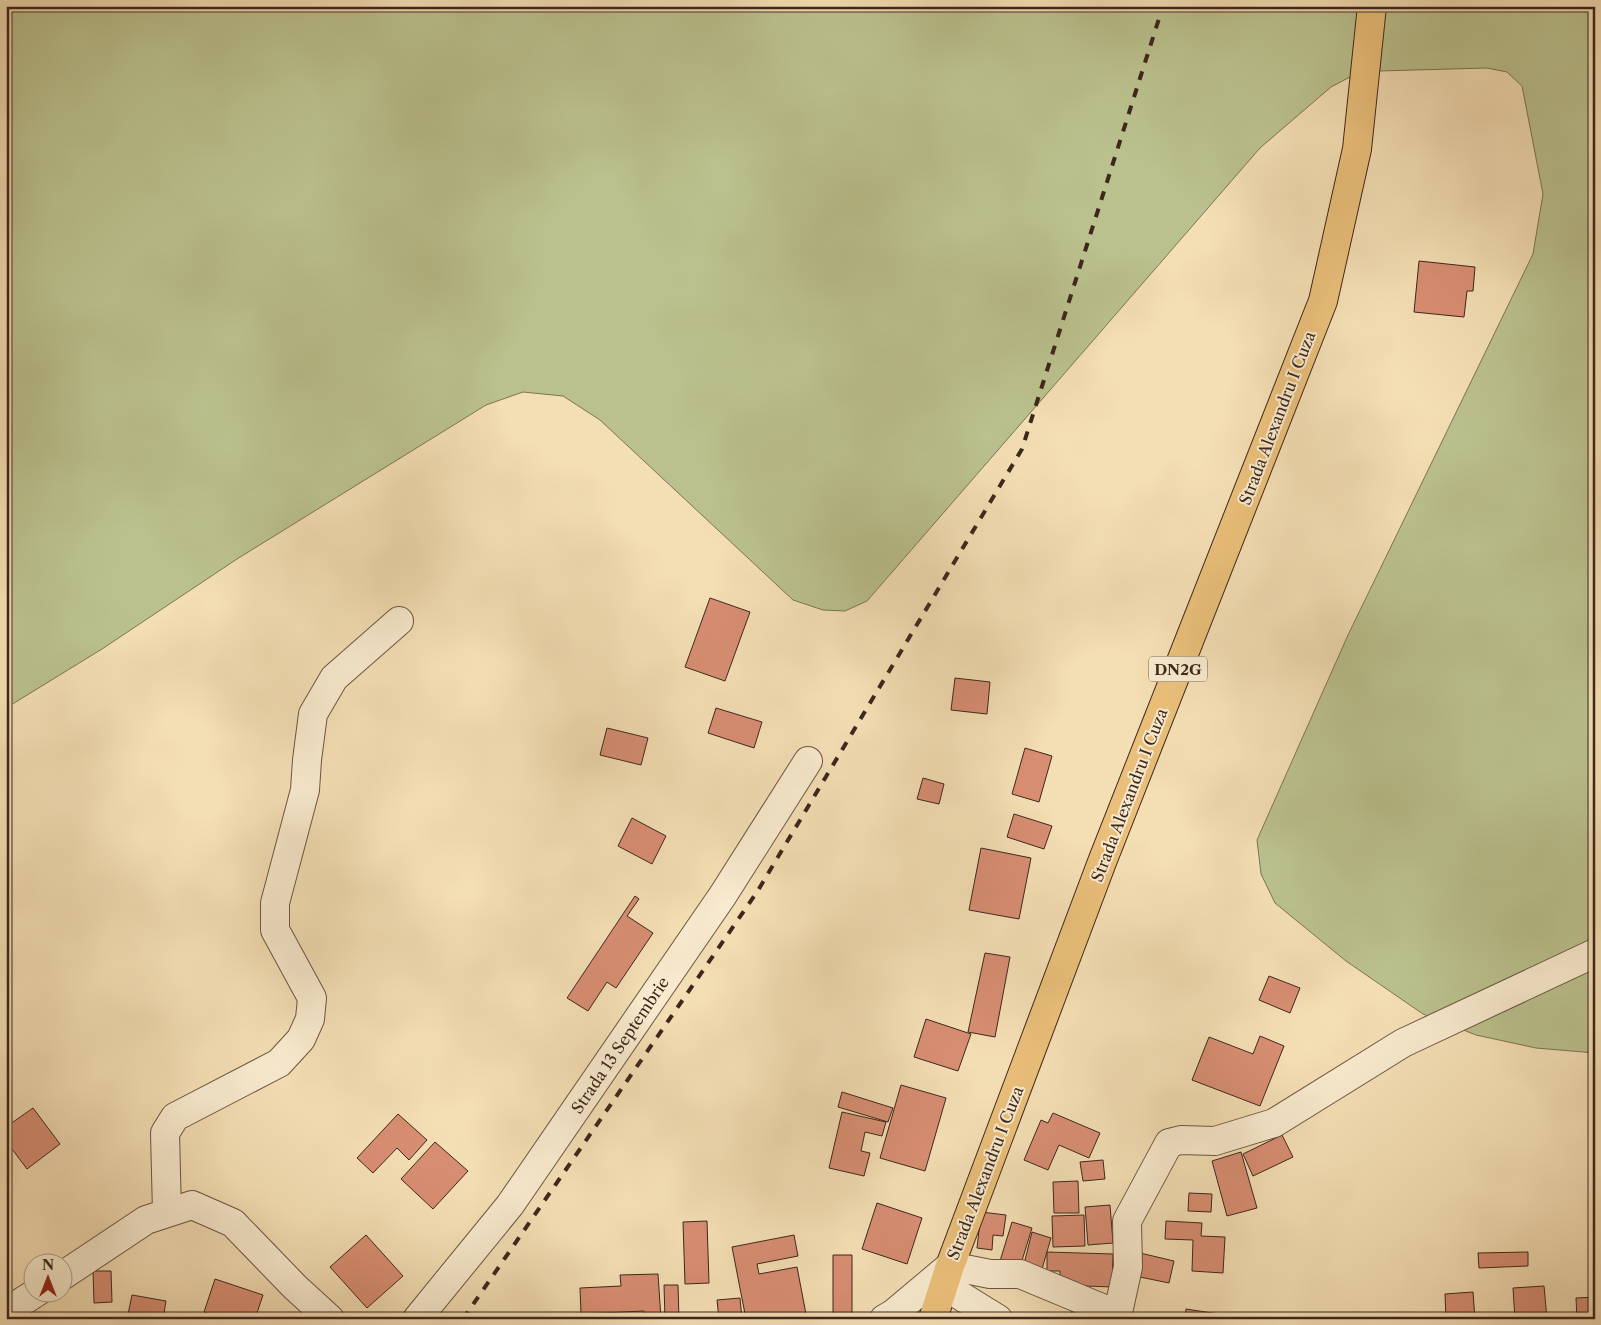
<svg xmlns="http://www.w3.org/2000/svg" width="1601" height="1325" font-family="'Libre Caslon Text',serif">
<style>
.green{fill:#bac18e;stroke:#7c7455}
.building{fill:#d88e73;stroke:#3d271c}
.lines{fill:none;stroke-linecap:round;stroke-linejoin:round}
.minor-casing{stroke:#6b5542;stroke-width:30}
.major-casing{stroke:#3d271c;stroke-width:30}
.minor{stroke:#f8eace;stroke-width:28}
.major{stroke:#eabf7a;stroke-width:28}
.rail{stroke:#3d271c;stroke-width:4;stroke-dasharray:9 9;stroke-linecap:butt}
.labels{text-anchor:middle;dominant-baseline:central;stroke-width:4;stroke-linejoin:round;paint-order:stroke}
.shield{fill:#f8eace;stroke:#756251;stroke-width:1}
.shield-label{font-size:15px;font-weight:bold;fill:#3d271c}
.street-label{font-size:16px;fill:#3d271c;stroke:#f8eace}
</style>
<rect width="100%" height="100%" fill="#f4deb4"/>
<filter id="stains"><feTurbulence type="fractalNoise" baseFrequency=".004" numOctaves="4"/><feColorMatrix values="0 0 0 0 .2 0 0 0 0 .09 0 0 0 0 .02 0 0 0 .5 -.17"/></filter>
<radialGradient id="worn" r=".72"><stop offset=".6" stop-color="#630" stop-opacity="0"/><stop offset="1" stop-color="#630" stop-opacity=".3"/></radialGradient>
<path class="green" d="M6 6H1595V1053L1536 1048 1476 1035 1423 1014 1346 961 1275 903 1261 874 1257 840 1348 635 1533 254 1543 194 1522 86 1507 72 1487 68 1379 71 1348 78 1331 87 1260 148 867 601 845 611 823 610 793 600 600 420 563 396 523 392 486 405 237 559 102 649 6 708Z"/>
<path class="building" d="M1419 261 1475 267 1473 291H1467L1464 317 1414 312Z
M710 598 750 612 725 681 685 667Z
M955 678 990 682 987 714 951 710Z
M716 708 762 722 754 748 708 733Z
M607 728 648 738 641 765 600 755Z
M1025 748 1052 756 1039 802 1012 794Z
M923 778 944 784 939 804 917 799Z
M1014 814 1052 826 1044 849 1007 837Z
M632 818 666 836 652 864 618 846Z
M981 848 1031 858 1019 919 969 910Z
M635 896 639 899 627 916 653 933 616 988 607 982 588 1011 567 998Z
M985 953 1010 957 995 1037 968 1032Z
M1269 976 1300 988 1290 1013 1259 1000Z
M926 1019 971 1034 958 1071 914 1057Z
M1260 1036 1284 1046 1260 1106 1192 1080 1209 1037 1253 1054Z
M901 1085 946 1098 925 1171 880 1158Z
M842 1092 893 1108 888 1122 838 1107Z
M33 1108 60 1144 27 1169 6 1141V1127Z
M842 1112 886 1122 882 1136 865 1132 861 1151 870 1153 864 1176 829 1168Z
M1053 1113 1100 1133 1089 1158 1059 1145 1048 1170 1024 1160 1041 1120 1048 1123Z
M398 1114 427 1140 409 1160 397 1148 373 1173 357 1158Z
M1282 1135 1293 1157 1253 1176 1243 1154Z
M435 1142 468 1171 433 1209 401 1179Z
M1241 1152 1257 1208 1227 1216 1212 1161Z
M1103 1160 1105 1179 1083 1181 1080 1162Z
M1078 1181 1079 1213H1054L1053 1182Z
M1189 1193 1212 1194 1211 1212 1188 1211Z
M877 1203 922 1218 907 1264 862 1249Z
M1110 1205 1113 1243 1088 1245 1085 1207Z
M981 1212 1006 1215 1003 1236 993 1235 992 1250 977 1248Z
M1084 1215 1085 1246 1053 1247 1052 1216Z
M707 1221 709 1283 685 1284 683 1222Z
M1166 1221 1202 1223 1201 1236 1225 1237 1223 1273 1192 1271 1193 1240 1165 1239Z
M1012 1222 1032 1228 1020 1267 1000 1261Z
M1032 1232 1051 1238 1042 1269 1024 1264Z
M366 1235 403 1276 367 1308 330 1267Z
M794 1235 798 1256 757 1264 759 1274 797 1267 806 1314 783 1319H746L732 1247Z
M1047 1252 1113 1254 1112 1287 1060 1285V1271H1047Z
M1528 1252V1266L1479 1268 1478 1253Z
M1140 1253 1174 1261 1169 1283 1135 1276Z
M833 1255H852V1315H833Z
M93 1271H111L112 1302 94 1303Z
M658 1274 661 1319H645L644 1311 581 1314 580 1288 621 1286 620 1275Z
M215 1279 263 1295 255 1319H224L204 1312Z
M664 1285H678L679 1319H665Z
M1544 1286 1547 1319H1515L1513 1288Z
M1473 1292 1475 1319H1446L1445 1294Z
M132 1295 166 1301 163 1319H127Z
M1595 1297V1319H1577L1576 1298Z
M740 1298 742 1319H719L717 1300Z
M1076 1300 1091 1306 1086 1319H1069Z
M1186 1309 1252 1319H1185Z
M578 1313 579 1319H559V1317Z"/>
<g class="lines">
<defs>
<path id="minor" d="M167 1213 165 1133 175 1117 279 1063 301 1039 310 1019 312 998 275 930V903L305 790 307 760 313 714 334 678 399 621
M62 1276 146 1220 192 1205 233 1223 295 1287 330 1319
M943 1285 998 1319
M6 1312 37 1292
M417 1319 510 1205 723 895 808 761
M884 1319 894 1313 950 1266 990 1274H1020L1109 1311 1119 1308 1128 1267 1127 1221 1169 1143 1181 1140 1215 1141 1274 1123 1403 1043 1595 953"/>
<path id="major" d="M933 1319 950 1266 1102 862 1323 301 1357 149 1372 6"/>
</defs>
<use href="#minor" class="minor-casing"/>
<use href="#major" class="major-casing"/>
<use href="#minor" class="minor"/>
<use href="#major" class="major"/>
<path class="rail" d="M463 1319 757 892 1022 449 1163 6"/>
</g>
<g class="labels">
<rect class="shield" x="1149" y="656.5" width="58" height="25" rx="4"/>
<g class="shield-label">
<text x="1178" y="669">DN2G</text>
</g>
<g class="street-label">
<text transform="translate(1277 418) rotate(-69)">Strada Alexandru I Cuza</text>
<text transform="translate(1129 795) rotate(-69)">Strada Alexandru I Cuza</text>
<text transform="translate(620 1045) rotate(-56)">Strada 13 Septembrie</text>
<text transform="translate(985 1173) rotate(-69)">Strada Alexandru I Cuza</text>
</g>
</g>
<rect width="1601" height="1325" fill="none" stroke="#f4deb4" stroke-width="25"/>
<rect x="8" y="8" width="1586" height="1310" fill="none" stroke="#3d271c" stroke-width="2.5"/>
<rect x="12" y="12" width="1576" height="1300" fill="none" stroke="#3d271c"/>
<g transform="translate(48 1278)"><circle r="24" fill="#f8eace" stroke="#ad9c87"/>
<path d="M0-4L9 19L0 12L-9 19Z" fill="#8f2418"/>
<text y="-8" font-size="14" font-weight="bold" text-anchor="middle" fill="#3d271c">N</text>
</g>
<rect width="100%" height="100%" filter="url(#stains)"/>
<rect width="100%" height="100%" fill="url(#worn)"/>
</svg>
